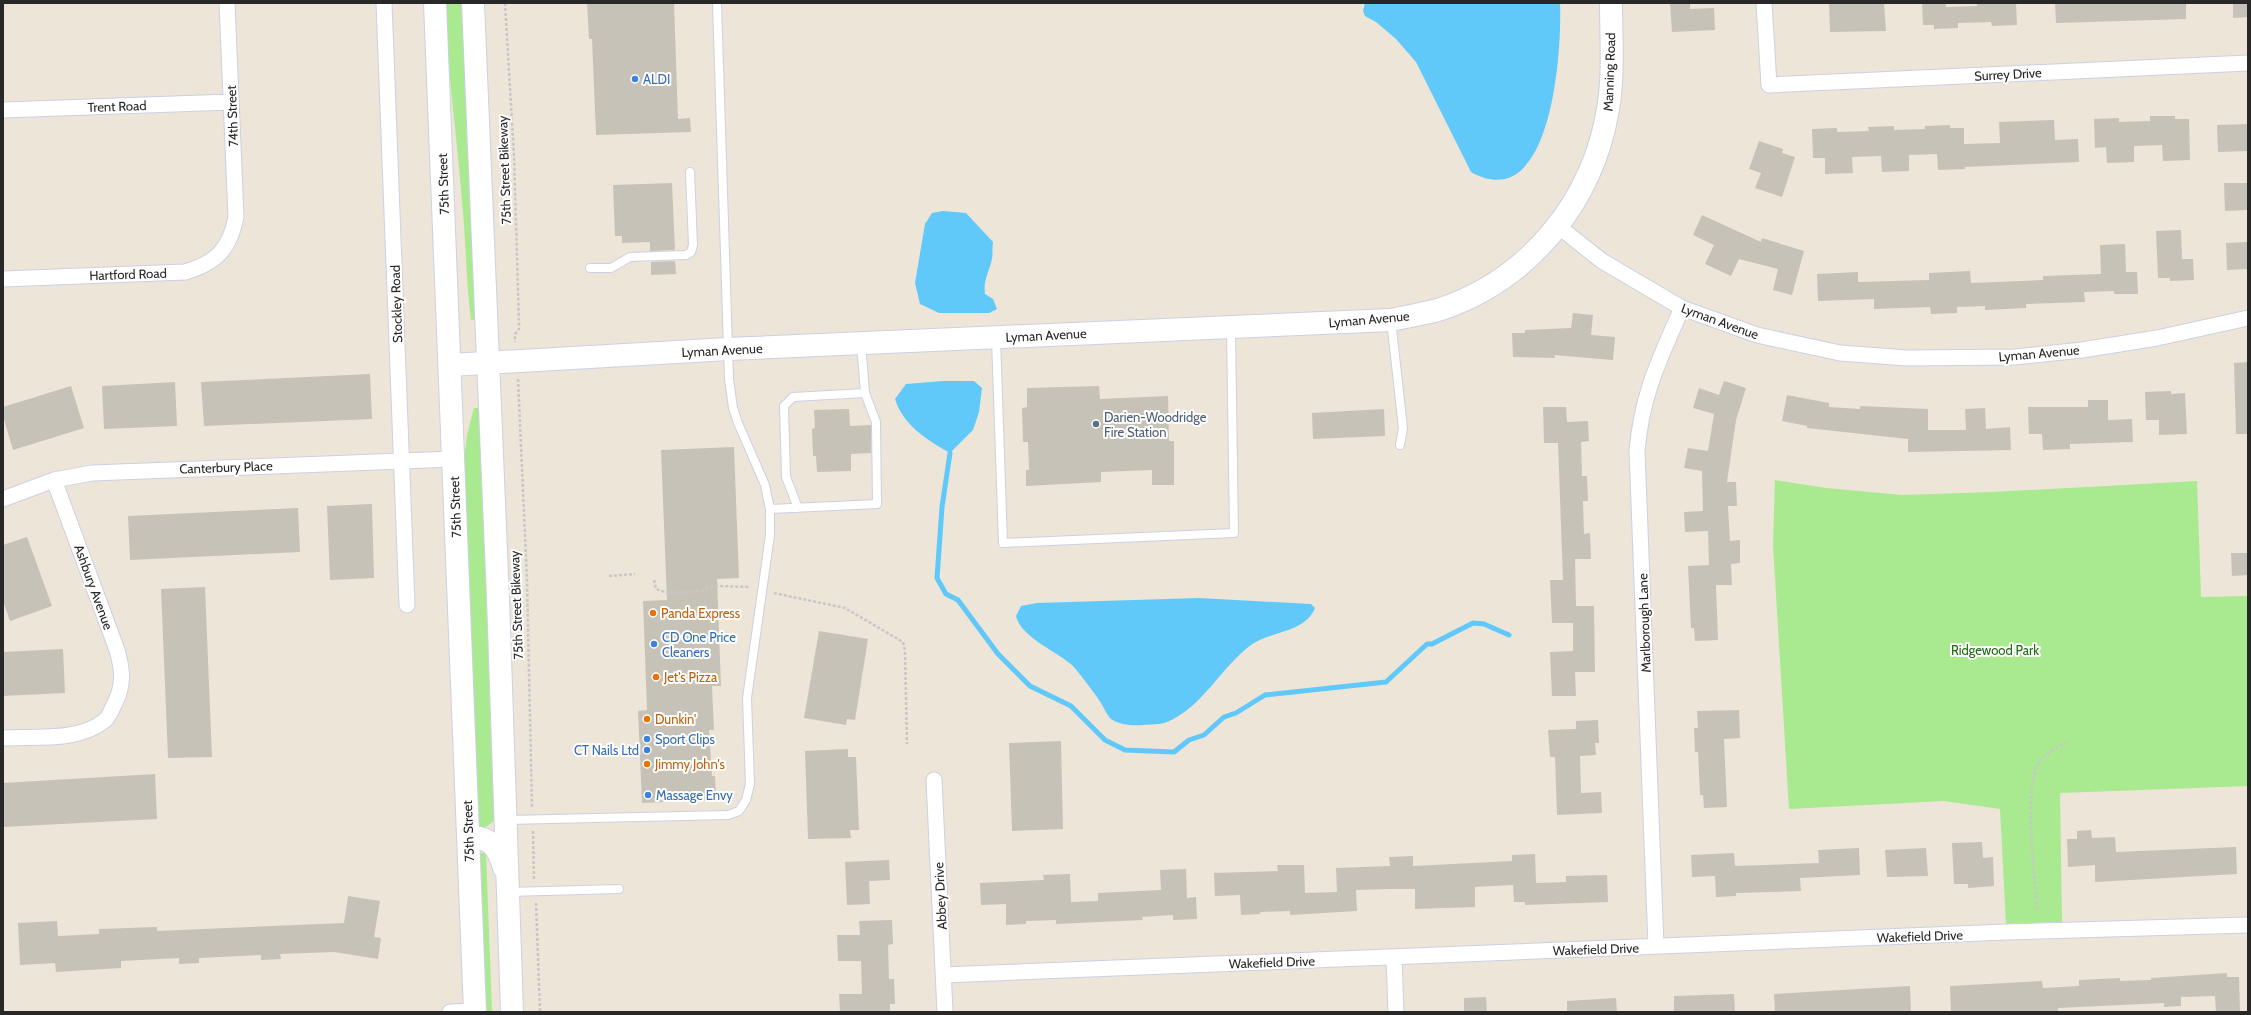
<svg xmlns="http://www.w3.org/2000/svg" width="2251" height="1015" font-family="Cabin,sans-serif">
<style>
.green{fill:#a9e98f}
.water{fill:#60c9fa}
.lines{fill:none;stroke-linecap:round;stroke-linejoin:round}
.stream{stroke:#60c9fa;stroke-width:5}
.building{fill:#c7c2b8}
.lane-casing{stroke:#cdd0e3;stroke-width:10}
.street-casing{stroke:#cdd0e3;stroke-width:17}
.secondary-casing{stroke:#cdd0e3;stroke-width:24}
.path{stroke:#c7c7c7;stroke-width:2.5;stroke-dasharray:3 2;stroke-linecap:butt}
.lane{stroke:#fff;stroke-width:8}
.street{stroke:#fff;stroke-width:15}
.secondary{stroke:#fff;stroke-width:22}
.shop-dot{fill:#3f7fe0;stroke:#fff;stroke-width:1.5}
.service-dot{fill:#5c6f8a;stroke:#fff;stroke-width:1.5}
.food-dot{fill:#e8710a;stroke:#fff;stroke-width:1.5}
.labels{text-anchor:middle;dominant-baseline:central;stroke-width:4;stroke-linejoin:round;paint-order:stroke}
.street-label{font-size:13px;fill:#282828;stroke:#fff}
.shop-label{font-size:13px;fill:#366cbe;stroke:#fff;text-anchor:start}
.service-label{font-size:13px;fill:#4e5e75;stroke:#fff;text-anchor:start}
.food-label{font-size:13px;fill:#c56008;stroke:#fff;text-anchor:start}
.park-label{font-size:13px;fill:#206b13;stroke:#fff}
</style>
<rect width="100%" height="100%" fill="#ece5d8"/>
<path class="green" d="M445 3H461L466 47 477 320H471C466 280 466 241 462 201 457 135 447 69 445 3Z
M474 408H480L494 821 482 830 479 827 464 460 467 435Z
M1775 480 1826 488 1902 495 1993 492 2197 481 2201 597 2248 596V786L2060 793 2062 922 2006 924 2000 809 1944 801 1789 809 1773 545Z
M479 853H486L492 1012H486Z"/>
<path class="water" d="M1365 3H1560C1562 48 1553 218 1471 172L1416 62 1396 39 1376 22 1365 16 1363 11Z
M943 211 966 213 993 242C992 248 993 253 992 259 989 272 983 280 985 294L993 299 997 309 989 313H939L920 304 915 283 925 224 932 213Z
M943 381H974L982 388 979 412 973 430 950 453C927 440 903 425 895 399L906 384Z
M1199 598 1311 604 1315 608C1305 633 1270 631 1251 645 1221 667 1203 707 1167 722 1160 725 1151 724 1143 725 1134 726 1119 725 1111 719 1107 715 1104 708 1101 703 1093 691 1083 678 1074 667 1058 651 1022 639 1016 616L1021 606 1037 603Z"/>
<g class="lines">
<path class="stream" d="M950 453 942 507 937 578 946 594 958 600 998 654 1030 686 1071 706 1105 740 1125 750 1174 752 1189 740 1204 735 1224 717 1236 713 1265 695 1386 682 1427 644H1432L1473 623 1484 624 1509 635"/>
</g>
<path class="building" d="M587 3H674L678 119 690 118 691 132 596 135 592 39H589Z
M1670 3H1690V9L1714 8 1715 30 1672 32Z
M1829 3H1884L1886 31 1830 32Z
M1922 3H1946V7L1977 6V3H2016L2017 25 1992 26 1991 22 1958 23V28L1934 29V25H1923Z
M2055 3H2186V19L2056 23Z
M2233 3H2248V17L2233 18Z
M2150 116H2175V119H2189L2190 160 2163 161 2162 145 2134 146V162L2107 163 2106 147 2095 148 2094 119 2119 118V122L2150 121Z
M2054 120 2055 140 2078 139 2079 162 1965 167V169L1938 170 1937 154 1909 155V171L1882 172 1881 156 1852 157 1853 173 1825 174V158H1813L1812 129 1837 128V132L1869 131 1868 127 1894 126V130L1925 129V126L1950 125V128H1964V144L2000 143 1999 122Z
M2248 124V151L2218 152 2217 125Z
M1759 141 1783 149 1782 153 1795 157 1782 197 1755 188 1761 173 1749 169Z
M672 183 675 250 650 251V242L622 243V236H615L613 185Z
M2224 183H2248V210L2225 211Z
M1702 215 1761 242 1762 238 1804 251 1792 295 1773 290 1778 269 1739 259 1731 276 1705 264 1714 245 1693 235Z
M2181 230 2182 259H2193L2194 280 2170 281V278H2158L2156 231Z
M2248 242V269L2227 270 2226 243Z
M2125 244 2126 272H2137L2138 294H2114V291L2084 292 2085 302 2026 304V308L1985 310V306L1957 307V313L1931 314 1930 307 1874 309V299L1818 301 1817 274 1858 272V282L1929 280V273L1970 271 1971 283 2043 280V276L2101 274 2100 245Z
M675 261 676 274 651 275V262Z
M1573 313 1593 315 1591 335 1615 337 1613 360 1554 355 1555 358 1513 357 1512 333H1525V330L1571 328Z
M2248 362V434H2236L2234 363Z
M370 374 372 419 204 426 201 382Z
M1724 381 1746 388 1736 420 1727 482H1736L1737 506H1728L1730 541 1740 540V563L1731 564 1732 585H1716L1718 640 1695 641 1694 628H1691L1688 566 1709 565 1708 531 1685 532 1684 512 1703 511 1702 471 1684 468 1688 448 1708 451 1714 414 1693 408 1699 388 1719 395Z
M175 382 177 426 104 429 102 386Z
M71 386 84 428 13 450 3 416V407Z
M1099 386 1100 399 1168 396 1169 441H1174V485H1152V470L1101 472V482L1026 486V470H1029L1028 442H1023L1022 408 1027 407V388Z
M2171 391V394L2185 393 2187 434 2159 435V420H2146L2145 392Z
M1787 395 1829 403V407L1860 409V406L1928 409V430H1966L1965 409 1985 408 1986 429 2010 427 2011 450 1908 452V439L1807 428V426L1782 421Z
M2088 400H2108V420L2132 419 2133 442 2070 444V449L2043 450 2042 434H2029L2028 407H2088Z
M1543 407H1566L1567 422 1588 421 1589 441 1581 442 1582 476H1587L1588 501H1583L1584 534 1590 533 1591 559H1575L1576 606H1594L1595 672H1575L1576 696H1552L1550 652 1573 651V623H1552L1550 580H1563L1558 443H1544Z
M849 409 850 426 871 425V453L851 454V471L817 472 816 456H813L812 429 815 428 814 410Z
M1384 409 1385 436 1313 439 1312 413Z
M734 447 739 578 717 579 721 686H712L714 730H709L712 776H715L716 800 642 803 638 711 647 710 643 601 667 600 661 450Z
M372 504 374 578 330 580 327 506Z
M298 508 300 552 130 560 128 516Z
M27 537 52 606 10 621 3 601V545Z
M2231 553H2248V575L2232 576Z
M205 587 212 757 168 758 161 589Z
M819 631 868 639 855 720 847 719 846 725 804 718Z
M63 649 65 693 3 696V652Z
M1739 710 1740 738 1724 739 1727 807 1704 808 1703 795H1700L1698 752H1695L1694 728H1698L1697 711Z
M1598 720 1599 743H1595L1596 755 1580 756 1581 793 1601 792 1602 813 1557 815 1555 757H1550L1548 730 1576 729V721Z
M1061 741 1063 829 1012 831 1009 743Z
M848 749V757H856L859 830H850L851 838 808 839 805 751Z
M155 774 157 819 3 827V783Z
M2091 830 2092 838 2115 837 2116 852 2236 847 2237 874 2095 882V865L2068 867 2067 839H2077V831Z
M1982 842 1983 858 1993 857 1994 886 1968 888V884H1954L1952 843Z
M1859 848 1860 875 1800 878 1801 891 1736 893V896L1716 897 1715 876 1692 877 1691 855 1734 853 1735 866 1819 863 1818 850Z
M1926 848 1928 876 1887 877 1885 850Z
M1535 854 1536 883 1566 882V876L1607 875 1608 902 1525 905V902H1514L1513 885 1475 887V907L1415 909V889H1390L1356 890 1357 911 1290 915V911L1260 912V914L1241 915 1240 895 1215 896 1214 873 1278 871 1277 865H1304L1305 893 1337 892 1336 868 1390 866 1389 857 1413 856V866L1512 861V855Z
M889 860 890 880 869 881 870 904 847 905 845 862Z
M1186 869 1187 898 1196 897 1197 919 1173 920V915L1142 917 1143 920 1056 924V920L1026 921V924L1006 925V904L981 905 980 883 1044 880 1043 875 1070 874 1071 902 1098 901V893L1161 890 1160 870Z
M348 896 380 901 374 937 381 938 378 959 334 952 280 954 281 959 261 960V955L199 958V963L179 964V958L121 961V968L56 972 55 963 20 965 18 923 57 921 58 936 99 934V929L157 927V931L344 923Z
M892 920 893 944 888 945 889 979H894L895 1004H890V1012H840L839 994H862L861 961H838L837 935H860L859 921Z
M2227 973V977H2239L2240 1012H2216L2215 996 2181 997V1006L2164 1007V1003L2058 1008V1012H1951L1950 986 2042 981 2043 988 2079 986V980L2120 978V981L2151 980V978Z
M1910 986 1911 1012H1775L1774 994Z
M1734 994 1735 1012H1674V996Z
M1486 997 1487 1012H1464V998Z
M1616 998 1617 1012H1567V1001Z"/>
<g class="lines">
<defs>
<path id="lane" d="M590 268H611L630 257 686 255 691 252 693 245 690 172
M1391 320 1403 428 1400 445
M996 338 1003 543 1234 533 1231 329
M798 508 786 477 784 406 793 397 865 393
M770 509 877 504 876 422 865 393 861 343
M507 820 728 815 739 811 746 800 750 784 747 698 770 535V509L765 485 738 423 733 408 729 379 717 3
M508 892 619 889"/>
<path id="street" d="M384 3 407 605
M1764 3 1769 85 2248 63
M3 110 231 102
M1558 226 1602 261 1682 308 1757 335 1840 353 1907 358 2015 357 2082 350 2157 338 2248 318
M3 279 185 272C216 263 230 249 236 217L227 3
M3 499 54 480 92 473 453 459
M3 738C35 736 78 742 104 721 109 718 111 710 114 705 124 686 123 671 117 650L54 480
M934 780 945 1012
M1656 946 1637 451C1642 394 1659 360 1682 308
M1394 957 1396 1012
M944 975 2006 932 2248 925
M450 1012 475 1011"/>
<path id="secondary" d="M435 3 475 1012
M473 3 498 598 512 1012
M450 365 728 349 1391 320C1408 316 1425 314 1441 309 1530 279 1593 201 1608 109 1614 75 1611 38 1611 3
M468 836C491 838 498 846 504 868"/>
</defs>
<use href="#lane" class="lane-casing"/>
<use href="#street" class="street-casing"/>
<use href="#secondary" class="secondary-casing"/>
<path class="path" d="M505 3 514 155 519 324V329L515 334V342
M518 379 527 580 532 808
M609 576 635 574
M654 580 656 589 668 593 702 591 716 586 750 587
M774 593 845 608 903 642 905 651 907 744
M533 831 534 880
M536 903 540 1012
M2037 909C2035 879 2023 785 2039 762 2046 753 2056 748 2066 743"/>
<use href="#lane" class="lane"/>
<use href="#street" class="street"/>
<use href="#secondary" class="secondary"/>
</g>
<g class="shop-dot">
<circle cx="635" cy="79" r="4"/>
<circle cx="654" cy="644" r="4"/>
<circle cx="647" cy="739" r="4"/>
<circle cx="647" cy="750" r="4"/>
<circle cx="648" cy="795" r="4"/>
</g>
<circle class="service-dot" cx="1096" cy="424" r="4"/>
<g class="food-dot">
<circle cx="653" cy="613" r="4"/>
<circle cx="656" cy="677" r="4"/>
<circle cx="647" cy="719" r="4"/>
<circle cx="647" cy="764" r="4"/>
</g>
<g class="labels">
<g class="street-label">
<text transform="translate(1609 72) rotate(-88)">Manning Road</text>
<text transform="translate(2008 74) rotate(-3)">Surrey Drive</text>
<text transform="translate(117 106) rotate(-2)">Trent Road</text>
<text transform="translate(232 116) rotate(-92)">74th Street</text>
<text transform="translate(504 170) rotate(-92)">75th Street Bikeway</text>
<text transform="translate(443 184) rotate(-92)">75th Street</text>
<text transform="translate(128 274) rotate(-2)">Hartford Road</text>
<text transform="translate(396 304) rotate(-92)">Stockley Road</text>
<text transform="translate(1369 319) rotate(-5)">Lyman Avenue</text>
<text transform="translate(1720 321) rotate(20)">Lyman Avenue</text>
<text transform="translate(1046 335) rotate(-3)">Lyman Avenue</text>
<text transform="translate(722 350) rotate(-3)">Lyman Avenue</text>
<text transform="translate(2039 353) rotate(-5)">Lyman Avenue</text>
<text transform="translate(226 467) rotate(-2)">Canterbury Place</text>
<text transform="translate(455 507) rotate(-92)">75th Street</text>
<text transform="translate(94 587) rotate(70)">Ashbury Avenue</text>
<text transform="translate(516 605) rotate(-92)">75th Street Bikeway</text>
<text transform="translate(1644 623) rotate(-92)">Marlborough Lane</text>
<text transform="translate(468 831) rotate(-92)">75th Street</text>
<text transform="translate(940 896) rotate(-93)">Abbey Drive</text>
<text transform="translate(1920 936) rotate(-2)">Wakefield Drive</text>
<text transform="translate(1596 949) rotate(-2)">Wakefield Drive</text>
<text transform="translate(1272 962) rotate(-2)">Wakefield Drive</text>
</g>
<g class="shop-label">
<text x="643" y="79">ALDI</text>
<text x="662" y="637">CD One Price<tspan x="662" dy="15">Cleaners</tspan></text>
<text x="655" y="739">Sport Clips</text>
<text x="639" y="750" text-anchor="end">CT Nails Ltd</text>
<text x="656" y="795">Massage Envy</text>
</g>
<g class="service-label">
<text x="1104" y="417">Darien-Woodridge<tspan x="1104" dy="15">Fire Station</tspan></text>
</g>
<g class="food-label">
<text x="661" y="613">Panda Express</text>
<text x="664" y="677">Jet's Pizza</text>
<text x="655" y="719">Dunkin'</text>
<text x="655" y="764">Jimmy John's</text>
</g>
<g class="park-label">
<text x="1995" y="650">Ridgewood Park</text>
</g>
</g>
<rect width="2251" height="1015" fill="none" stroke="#282828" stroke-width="8"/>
</svg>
